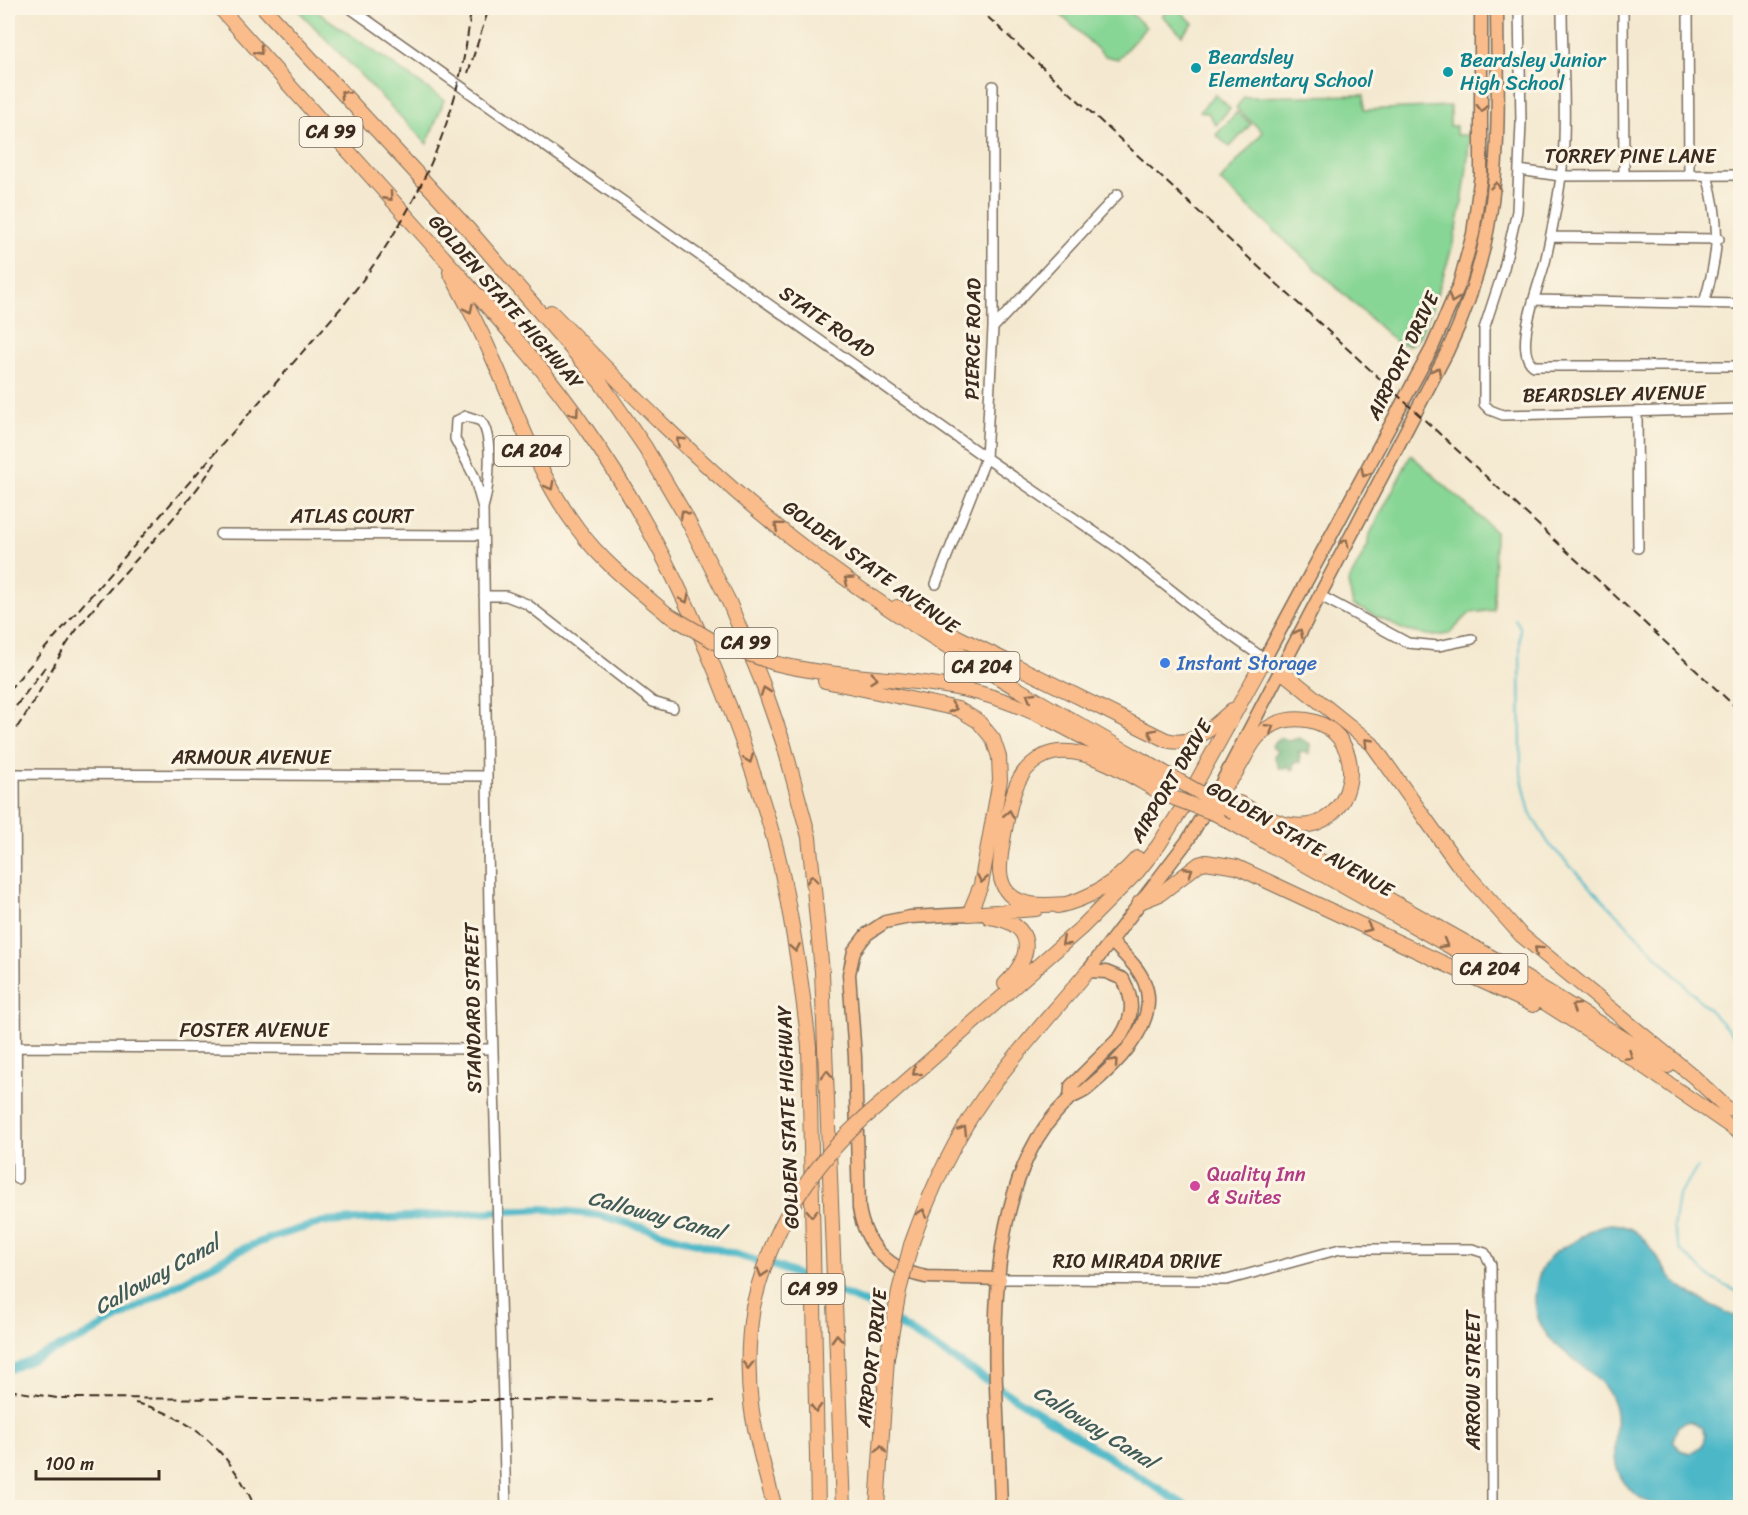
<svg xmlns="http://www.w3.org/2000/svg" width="1748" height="1515" font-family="Sriracha,sans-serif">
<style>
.green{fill:#87d695;stroke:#61805a;stroke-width:1.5}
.forest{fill:#6db77e;stroke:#54704e;stroke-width:1.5}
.water{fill:#4bb7c7;stroke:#437072;stroke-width:1.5;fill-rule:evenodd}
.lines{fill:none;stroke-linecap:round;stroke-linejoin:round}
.stream{stroke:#4bb7c7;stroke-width:2}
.canal{stroke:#4bb7c7;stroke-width:8}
.minor-casing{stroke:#7c6d5c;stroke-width:12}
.major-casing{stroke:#7c6d5c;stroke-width:15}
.highway-casing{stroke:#7c6d5c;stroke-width:16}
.minor{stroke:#fff;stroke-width:9}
.major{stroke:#f9bc8a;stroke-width:12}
.highway{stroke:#f9bc8a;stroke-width:14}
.rail{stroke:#3b2a1e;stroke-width:2;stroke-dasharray:9 4.5;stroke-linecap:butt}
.highway-bridge-casing{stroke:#7c6d5c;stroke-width:16;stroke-linecap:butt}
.highway-bridge{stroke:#f9bc8a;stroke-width:14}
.oneway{stroke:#906c4f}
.culture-dot{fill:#0f9aa8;stroke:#fcf5e5;stroke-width:2}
.shop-dot{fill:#3f7fe0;stroke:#fcf5e5;stroke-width:2}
.hotel-dot{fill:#d1479c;stroke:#fcf5e5;stroke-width:2}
.labels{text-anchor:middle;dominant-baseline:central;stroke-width:6;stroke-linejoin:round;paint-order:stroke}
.shield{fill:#fcf5e5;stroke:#75675a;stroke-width:1.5}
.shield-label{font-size:18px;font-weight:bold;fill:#3b2a1e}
.culture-label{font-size:20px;fill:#0d838f;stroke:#fcf5e5;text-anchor:start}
.street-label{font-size:20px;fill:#3b2a1e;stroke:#fcf5e5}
.shop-label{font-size:20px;fill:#366cbe;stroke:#fcf5e5;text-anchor:start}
.hotel-label{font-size:20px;fill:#b23c85;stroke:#fcf5e5;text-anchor:start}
.water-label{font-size:21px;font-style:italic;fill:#415b59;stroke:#fcf5e5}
</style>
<rect width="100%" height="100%" fill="#fcf5e5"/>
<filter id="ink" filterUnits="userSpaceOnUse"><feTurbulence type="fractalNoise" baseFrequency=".0167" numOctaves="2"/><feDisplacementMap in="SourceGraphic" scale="12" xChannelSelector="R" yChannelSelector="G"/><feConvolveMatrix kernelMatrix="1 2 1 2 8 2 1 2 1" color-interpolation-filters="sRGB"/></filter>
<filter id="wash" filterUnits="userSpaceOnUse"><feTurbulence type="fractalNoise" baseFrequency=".008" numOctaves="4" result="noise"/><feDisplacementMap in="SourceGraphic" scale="24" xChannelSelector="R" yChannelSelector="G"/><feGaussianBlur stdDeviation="1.35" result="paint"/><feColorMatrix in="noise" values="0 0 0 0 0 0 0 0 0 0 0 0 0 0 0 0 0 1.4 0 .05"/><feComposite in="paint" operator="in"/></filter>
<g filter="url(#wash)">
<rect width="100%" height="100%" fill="#f4e9d0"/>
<path class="green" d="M296 8H312L444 100 427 144Z
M1061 8H1129L1127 10 1146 27 1118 59 1105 56 1062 16Z
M1170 8H1177L1193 23 1182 35 1162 16Z
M1215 94 1230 108 1216 125 1208 113 1200 111Z
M1364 95V110L1450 106V126H1456V135H1469C1467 206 1449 271 1420 335 1414 347 1408 346 1396 342L1220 181 1263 132 1236 108 1244 97Z
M1237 112 1251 124 1230 147 1216 135Z
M1411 455 1495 531 1494 610 1470 613 1449 634 1434 636 1406 631 1353 605 1348 583 1368 545V538Z"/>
<path class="forest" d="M1281 738 1289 741 1299 738 1310 744 1309 754 1299 751 1300 762 1293 763 1294 769 1290 770 1287 765 1285 769 1279 768 1274 755 1278 752 1272 747 1273 744Z"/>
<path class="water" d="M1611 1224C1651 1226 1653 1263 1678 1285 1696 1300 1720 1308 1740 1319V1507C1710 1508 1665 1515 1639 1497 1595 1464 1628 1431 1611 1397 1591 1358 1537 1352 1535 1301 1535 1285 1539 1270 1549 1258 1557 1249 1566 1247 1575 1241 1588 1233 1595 1225 1611 1224ZM1689 1421 1701 1427 1705 1435 1702 1446 1690 1453 1680 1450 1673 1440 1678 1426Z"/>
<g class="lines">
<path class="stream" d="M1515 619 1520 627 1521 774 1530 813 1549 844 1740 1042
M1697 1168 1678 1196 1673 1228 1680 1250 1711 1278 1740 1293"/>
<path class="canal" d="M8 1370 84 1337 238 1251 270 1238 323 1222 543 1209 599 1215 778 1267 865 1303 1189 1508"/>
</g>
</g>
<g filter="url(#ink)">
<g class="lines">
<defs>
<path id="minor" d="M350 8 986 458 1118 548 1205 617 1280 670
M1519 8 1521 123 1517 211 1504 268 1484 329V404L1490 410 1503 415 1740 409
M1562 8C1562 57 1567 109 1563 159 1560 191 1553 226 1546 258 1541 281 1511 351 1534 366H1740
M1623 8 1624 174
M1688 8 1689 174
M1519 170 1560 176 1740 175
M1550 237 1719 239
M1534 300 1740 304
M1704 303C1719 253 1721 225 1707 175
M993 328 1118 194
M1637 412 1638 548
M466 416 481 421C494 438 489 488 483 508L474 476 455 439 456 421Z
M483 508 489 911 506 1508
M220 534 483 535
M936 584 986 458 993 328V86
M1319 595 1408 643 1438 646 1472 639
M484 596H506L527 604 653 702 673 708
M16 1047 493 1049
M17 1179 15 774 487 776
M1000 1279 1227 1280 1340 1249H1472L1485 1253 1491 1265 1492 1508"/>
<path id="major" d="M1264 660 1432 348 1459 285 1473 234 1481 174V8
M1219 788 1447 352C1505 232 1498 136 1497 8
M969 914 910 917 885 922 867 934 854 951 849 974 855 1057 859 1208C865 1245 888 1270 926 1277L1000 1279
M1088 971 1188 840 1210 803
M1070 1098 1071 1086 1121 1036C1134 1015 1134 1000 1123 979L1106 972 1088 971
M1001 1508C998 1395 980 1255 1030 1152 1039 1133 1053 1115 1068 1100 1073 1095 1082 1094 1087 1089 1115 1066 1160 1023 1145 984 1139 967 1123 954 1111 941"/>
<path id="highway" d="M220 8C292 88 364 169 437 250 489 309 542 364 586 429 653 523 701 627 740 735 755 778 770 820 780 864 793 924 802 985 809 1046L818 1508
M264 8 469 230 601 383 645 447 685 515 729 602 762 682 784 745 809 837 822 972 843 1508
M450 272C464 299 479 326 491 354 518 414 538 476 578 529 603 563 636 588 667 614
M551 312C627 390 703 468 789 536 908 630 1041 703 1172 777
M897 607 1166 740C1193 748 1213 727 1232 710
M774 663C841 680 912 676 979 693 1047 711 1107 752 1168 786
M1280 670 1372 744 1457 863 1521 935 1693 1076 1728 1109
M825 681 958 709 978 721 993 739 999 757 1000 780 981 885 969 914
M1214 796C1221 788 1231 781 1236 772 1246 757 1252 738 1268 728 1279 720 1294 718 1307 720 1375 732 1357 836 1290 825 1272 822 1255 811 1239 803
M1234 812 1495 959 1668 1066
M1216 814 1509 980 1627 1055 1740 1133
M1140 902 1160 894 1199 864 1206 862 1237 867 1533 1005
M1066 904C1048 905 1023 908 1009 894 1004 889 1001 881 1000 873 999 855 1010 796 1019 780 1027 765 1042 754 1058 752 1093 748 1133 778 1163 794
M1058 906C1090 899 1116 882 1137 858
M969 914 1036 909
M989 917C1036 923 1034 956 1005 984
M877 1107 1081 928 1138 871 1158 846 1184 805 1264 660
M911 1245C930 1191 953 1141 986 1094 1017 1051 1054 1012 1088 971
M753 1307C741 1384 754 1434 775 1508
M877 1508 887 1358"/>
</defs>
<use href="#minor" class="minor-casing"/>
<use href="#major" class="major-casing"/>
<use href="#highway" class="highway-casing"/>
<use href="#minor" class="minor"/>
<use href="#major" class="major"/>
<use href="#highway" class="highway"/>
<path class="rail" d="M978 8 1740 711
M468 73 489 8
M8 691 346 302C416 213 460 121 471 8
M8 717 45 667
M8 739C36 705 52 663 78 628 123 569 178 521 218 459
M8 1390 57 1398 715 1401
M135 1403C190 1414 234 1456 255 1508"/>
<defs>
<path id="highway-bridge" d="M667 614 715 642 774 663
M1172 777 1234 812
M1163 794 1216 814
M753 1307C771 1226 813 1160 877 1107
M887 1358 899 1291 911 1245"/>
</defs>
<use href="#highway-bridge" class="highway-bridge-casing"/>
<use href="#highway-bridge" class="highway-bridge"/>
</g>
<defs><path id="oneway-chevron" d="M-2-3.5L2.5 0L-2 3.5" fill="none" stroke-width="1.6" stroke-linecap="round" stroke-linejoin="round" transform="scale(1.5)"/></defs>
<g class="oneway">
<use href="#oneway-chevron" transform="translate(259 51) rotate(48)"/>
<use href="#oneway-chevron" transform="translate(344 94) rotate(-133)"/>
<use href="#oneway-chevron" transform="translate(1482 108) rotate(89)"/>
<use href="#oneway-chevron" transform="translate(1496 186) rotate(-84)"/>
<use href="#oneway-chevron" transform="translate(389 197) rotate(48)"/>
<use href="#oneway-chevron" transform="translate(1453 299) rotate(111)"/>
<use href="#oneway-chevron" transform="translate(469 309) rotate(64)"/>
<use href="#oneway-chevron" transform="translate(1437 371) rotate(-62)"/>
<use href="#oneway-chevron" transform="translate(575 413) rotate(54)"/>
<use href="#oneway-chevron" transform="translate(680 441) rotate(-137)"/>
<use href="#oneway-chevron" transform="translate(1365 473) rotate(118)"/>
<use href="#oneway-chevron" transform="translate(550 486) rotate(62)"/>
<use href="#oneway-chevron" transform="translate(684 514) rotate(-119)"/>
<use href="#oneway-chevron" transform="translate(778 526) rotate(-140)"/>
<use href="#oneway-chevron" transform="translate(1345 543) rotate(-63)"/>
<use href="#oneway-chevron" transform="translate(848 580) rotate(-143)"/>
<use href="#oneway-chevron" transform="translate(685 599) rotate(65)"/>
<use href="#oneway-chevron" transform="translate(1299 633) rotate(-63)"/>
<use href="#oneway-chevron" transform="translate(874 678) rotate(6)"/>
<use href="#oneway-chevron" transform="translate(765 691) rotate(-109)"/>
<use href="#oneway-chevron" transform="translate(1030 696) rotate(-149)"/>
<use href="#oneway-chevron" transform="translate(953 708) rotate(17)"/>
<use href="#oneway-chevron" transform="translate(1270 728) rotate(-32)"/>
<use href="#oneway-chevron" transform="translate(1152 733) rotate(-153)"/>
<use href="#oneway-chevron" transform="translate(1368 742) rotate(-134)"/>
<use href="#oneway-chevron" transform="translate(749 759) rotate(70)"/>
<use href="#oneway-chevron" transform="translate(1009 814) rotate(-79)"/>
<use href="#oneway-chevron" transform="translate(1189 871) rotate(-33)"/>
<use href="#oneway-chevron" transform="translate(812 879) rotate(-95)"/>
<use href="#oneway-chevron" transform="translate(982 879) rotate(101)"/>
<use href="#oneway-chevron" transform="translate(1368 928) rotate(24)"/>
<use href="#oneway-chevron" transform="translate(1065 942) rotate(139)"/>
<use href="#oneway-chevron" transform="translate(1444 944) rotate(30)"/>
<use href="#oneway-chevron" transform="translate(795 948) rotate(80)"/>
<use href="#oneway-chevron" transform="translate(1538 950) rotate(-138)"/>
<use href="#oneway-chevron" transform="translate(1575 1007) rotate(-148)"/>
<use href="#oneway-chevron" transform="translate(1629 1056) rotate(34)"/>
<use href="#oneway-chevron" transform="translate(1114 1062) rotate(-49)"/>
<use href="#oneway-chevron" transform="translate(916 1072) rotate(139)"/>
<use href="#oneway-chevron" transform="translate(827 1074) rotate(-92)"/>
<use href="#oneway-chevron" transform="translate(963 1130) rotate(-59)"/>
<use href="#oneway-chevron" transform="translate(812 1213) rotate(89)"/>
<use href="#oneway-chevron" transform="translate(922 1213) rotate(-70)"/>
<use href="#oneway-chevron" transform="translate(762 1273) rotate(107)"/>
<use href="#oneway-chevron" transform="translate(837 1338) rotate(-92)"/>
<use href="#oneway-chevron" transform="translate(748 1365) rotate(91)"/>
<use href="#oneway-chevron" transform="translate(816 1408) rotate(89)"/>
<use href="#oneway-chevron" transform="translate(881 1449) rotate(-86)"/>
</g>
</g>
<g class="culture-dot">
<circle cx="1196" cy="68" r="6"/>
<circle cx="1448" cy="72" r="6"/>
</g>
<circle class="shop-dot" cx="1165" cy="663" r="6"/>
<circle class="hotel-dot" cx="1195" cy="1186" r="6"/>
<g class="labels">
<g class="shield">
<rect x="299.5" y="117" width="63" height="30" rx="4.5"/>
<rect x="494.5" y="436" width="75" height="30" rx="4.5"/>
<rect x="714.5" y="628" width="63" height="30" rx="4.5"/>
<rect x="944.5" y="652" width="75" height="30" rx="4.5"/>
<rect x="1452.5" y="954" width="75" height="30" rx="4.5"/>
<rect x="781.5" y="1274" width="63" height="30" rx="4.5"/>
</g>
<g class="shield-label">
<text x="331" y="132">CA 99</text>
<text x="532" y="451">CA 204</text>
<text x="746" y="643">CA 99</text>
<text x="982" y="667">CA 204</text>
<text x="1490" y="969">CA 204</text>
<text x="813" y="1289">CA 99</text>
</g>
<g class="culture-label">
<text x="1208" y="57">Beardsley<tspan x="1208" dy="23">Elementary School</tspan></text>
<text x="1460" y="60">Beardsley Junior<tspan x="1460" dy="23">High School</tspan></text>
</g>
<g class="street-label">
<text x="1630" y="156">TORREY PINE LANE</text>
<text transform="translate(506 302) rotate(49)">GOLDEN STATE HIGHWAY</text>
<text transform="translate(827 322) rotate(35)">STATE ROAD</text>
<text transform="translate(973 339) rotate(-89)">PIERCE ROAD</text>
<text transform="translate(1403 356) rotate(-64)">AIRPORT DRIVE</text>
<text transform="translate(1614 394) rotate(-1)">BEARDSLEY AVENUE</text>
<text x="352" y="516">ATLAS COURT</text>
<text transform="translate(871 567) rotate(36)">GOLDEN STATE AVENUE</text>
<text x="251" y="757">ARMOUR AVENUE</text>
<text transform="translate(1171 781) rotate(-59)">AIRPORT DRIVE</text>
<text transform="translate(1300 839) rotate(30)">GOLDEN STATE AVENUE</text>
<text transform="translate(473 1008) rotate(-91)">STANDARD STREET</text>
<text x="254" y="1030">FOSTER AVENUE</text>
<text transform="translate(788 1117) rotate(-92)">GOLDEN STATE HIGHWAY</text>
<text x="1137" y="1261">RIO MIRADA DRIVE</text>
<text transform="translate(872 1358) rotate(-83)">AIRPORT DRIVE</text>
<text transform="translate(1473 1380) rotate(-90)">ARROW STREET</text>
</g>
<g class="shop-label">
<text x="1177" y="663">Instant Storage</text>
</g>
<g class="hotel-label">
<text x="1207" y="1174">Quality Inn<tspan x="1207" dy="23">&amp; Suites</tspan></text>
</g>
<g class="water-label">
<text transform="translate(656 1215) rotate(15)">Calloway Canal</text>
<text transform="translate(157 1275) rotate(-29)">Calloway Canal</text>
<text transform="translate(1095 1427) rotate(32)">Calloway Canal</text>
</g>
</g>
<rect width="1748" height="1515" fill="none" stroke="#fcf5e5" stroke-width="30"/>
<path d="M36 1470v9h123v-9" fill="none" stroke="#3b2a1e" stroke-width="3"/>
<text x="45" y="1470" font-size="18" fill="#3b2a1e" stroke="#fcf5e5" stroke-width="4.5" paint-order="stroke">100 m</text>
</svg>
